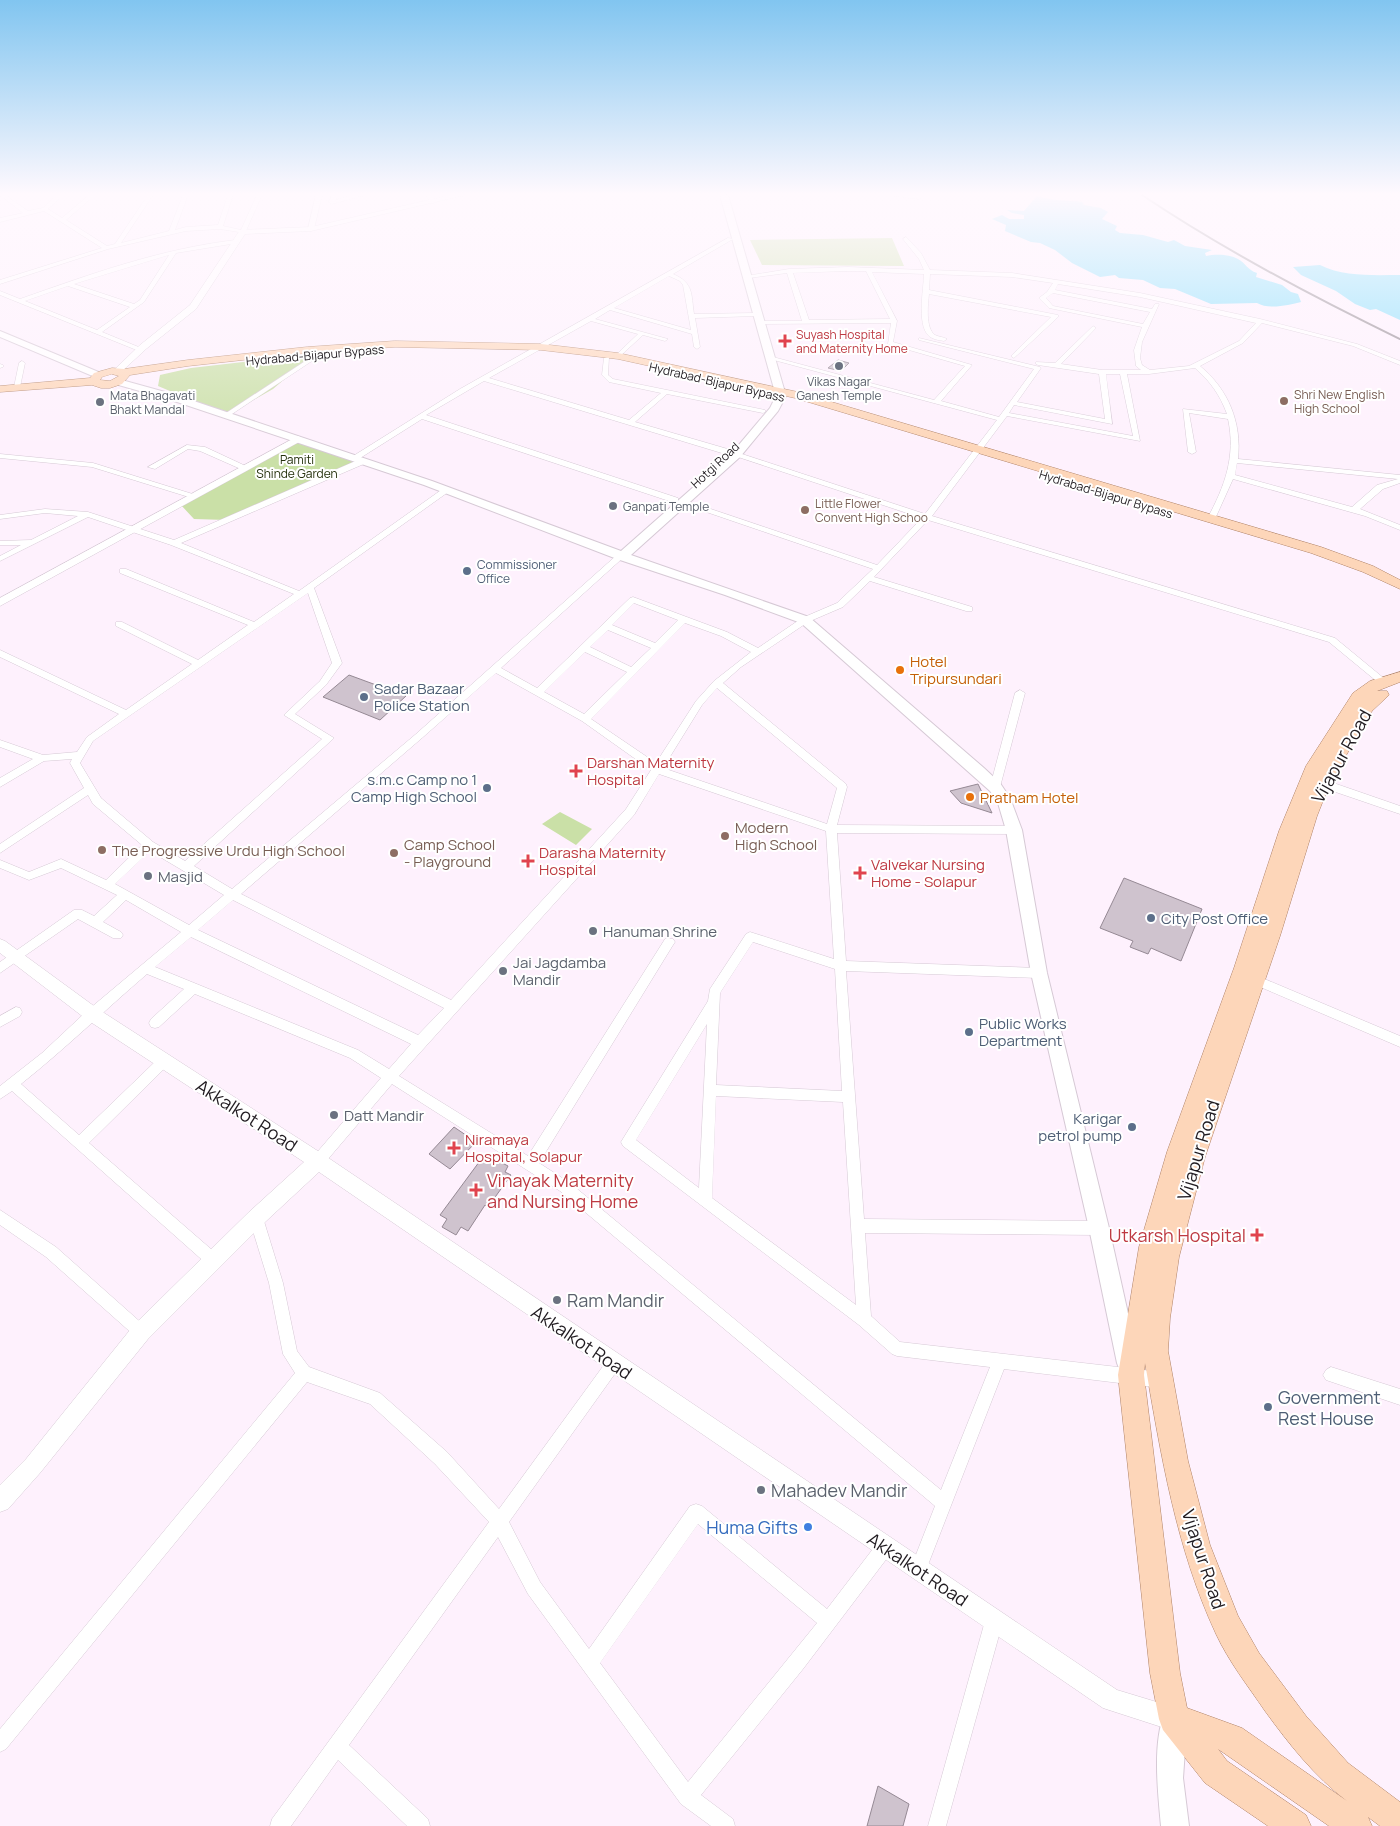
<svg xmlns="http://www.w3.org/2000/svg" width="1400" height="1826" font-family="Manrope,sans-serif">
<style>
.green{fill:#cae0a7}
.water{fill:#86dffc}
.building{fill:#cfc3ce;stroke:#958994}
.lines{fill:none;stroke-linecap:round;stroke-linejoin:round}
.minor-casing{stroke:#d6c9d5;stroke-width:1}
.tertiary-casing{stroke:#d6c9d5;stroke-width:1}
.secondary-casing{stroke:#d6c9d5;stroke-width:2}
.primary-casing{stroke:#af8266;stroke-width:1}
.minor{fill:#fff;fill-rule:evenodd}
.tertiary{fill:#fff;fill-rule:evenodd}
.secondary{fill:#fff;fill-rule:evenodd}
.primary{fill:#fdd6b9;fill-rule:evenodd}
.rail{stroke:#938a92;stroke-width:2}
.health-dot{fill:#e0444e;stroke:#fff;stroke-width:2}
.worship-dot{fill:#6b7280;stroke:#fff;stroke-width:2}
.education-dot{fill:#8d6e63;stroke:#fff;stroke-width:2}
.service-dot{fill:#5c6f8a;stroke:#fff;stroke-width:2}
.food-dot{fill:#e8710a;stroke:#fff;stroke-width:2}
.shop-dot{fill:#3f7fe0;stroke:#fff;stroke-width:2}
.labels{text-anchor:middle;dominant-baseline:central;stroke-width:4;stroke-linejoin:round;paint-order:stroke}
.far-health-label{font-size:12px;fill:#be3a42;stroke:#fff;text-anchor:start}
.far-street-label{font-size:12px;fill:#201b20;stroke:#fff}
.far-worship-label{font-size:12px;fill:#5b616d;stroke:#fff;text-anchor:start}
.far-education-label{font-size:12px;fill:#785e54;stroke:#fff;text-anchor:start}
.far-park-label{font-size:12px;fill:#24300b;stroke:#fff}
.far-service-label{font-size:12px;fill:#4e5e75;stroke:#fff;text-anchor:start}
.food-label{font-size:15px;fill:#c56008;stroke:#fff;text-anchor:start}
.service-label{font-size:15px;fill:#4e5e75;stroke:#fff;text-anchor:start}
.health-label{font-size:15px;fill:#be3a42;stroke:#fff;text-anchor:start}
.education-label{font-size:15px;fill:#785e54;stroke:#fff;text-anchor:start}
.worship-label{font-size:15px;fill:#5b616d;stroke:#fff;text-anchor:start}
.near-street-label{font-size:18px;fill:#201b20;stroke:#fff}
.near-health-label{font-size:18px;fill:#be3a42;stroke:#fff;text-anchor:start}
.near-worship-label{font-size:18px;fill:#5b616d;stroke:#fff;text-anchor:start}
.near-service-label{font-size:18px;fill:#4e5e75;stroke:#fff;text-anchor:start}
.near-shop-label{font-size:18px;fill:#366cbe;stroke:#fff;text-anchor:end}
</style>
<rect width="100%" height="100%" fill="#fef1fd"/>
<path class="green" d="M892 238 904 266 762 265 750 240Z
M314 354 273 389 227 415 158 386 160 375 191 368Z
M298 439 363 461 227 520 194 519 180 504Z
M560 812 592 829 576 845 542 824Z"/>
<path class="water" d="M1037 196C1051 201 1066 200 1082 202L1084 205 1101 208 1108 212 1102 219 1117 226 1115 230 1120 233 1143 235 1168 242 1174 240 1185 246 1212 250 1205 253 1206 256C1215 254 1229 254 1238 259 1246 263 1247 270 1257 273L1256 277 1282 285 1291 292 1298 294 1301 302C1289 305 1269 310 1257 303L1211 304 1175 289 1160 288 1143 280 1119 278 1115 275 1100 277 1072 263 1055 250 1040 243 1031 242 1005 231 1006 225 992 219 1002 215 1009 219H1024V215L1012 213 1007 210 1024 211Z
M1320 265C1344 277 1374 275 1400 275V320L1376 309 1370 310 1355 304 1336 291 1301 275 1293 267Z"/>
<path class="building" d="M838 360 849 363 841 371 828 368Z
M349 675 406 696 380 720 323 697Z
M978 784 992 813 961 803 950 791Z
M1124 878 1202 909 1181 961 1151 948 1148 954 1130 947 1133 941 1100 928Z
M454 1127 476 1142 450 1169 429 1154Z
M485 1154 508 1166 505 1172 511 1175 488 1207 485 1205 468 1231 461 1227 456 1235 442 1227 447 1219 440 1215Z
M878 1786 909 1804 903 1826H867Z"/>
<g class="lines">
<defs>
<path id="minor" d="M0 195H5L28 211 43 208 57 195H63L48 209 62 218 89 195H95L66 220 107 246 115 244 148 195H153L121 243 169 231 183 195H188L175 230 186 227 218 225 228 195H233L223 226 241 230 257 195H262L245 233 220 229 186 231 108 249 0 284V280L102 248 44 211 0 222V218L23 213Z
M316 195H322L314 229 311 231 308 229Z
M332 195H337L336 200 354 195H365L332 204 329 202Z
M425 195H430L437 202 432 203Z
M889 195H918L922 197 919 199Z
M906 237 921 253 930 270 1012 273 1140 293 1260 319 1357 344 1400 361V365L1353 346 1262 323 1243 343 1200 366C1228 389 1242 422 1238 459L1400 475V483L1383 489 1360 509 1400 525V530L1365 516 1233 479 1215 519 1208 521 1207 519C1225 486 1236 456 1228 419L1189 413 1196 452 1192 454 1188 452 1183 409 1227 414C1220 395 1210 381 1195 368L1149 374H1127L1140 441 1007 416 932 516 1335 638 1386 680V684H1380L1329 642 928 520 874 577 972 607V611H966L870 581 843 607 808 622 741 667 723 683 846 784 847 787 837 825 1014 826 1019 830 1014 834 837 833 846 961 1039 968 1043 970 1045 973 1043 976 1039 978 846 971 864 1219 1099 1221 1104 1223 1106 1228 1104 1233 1099 1235 865 1233 871 1316 900 1342 1161 1372 1166 1375 1169 1380 1166 1385 1161 1388 1004 1369 926 1570 924 1576 918 1578 912 1576 910 1570 935 1506 560 1191 392 1084 323 1165 318 1167 313 1165 311 1161 313 1157 381 1078 350 1058 195 994 159 1027 155 1028 151 1027 149 1023 151 1019 184 989 147 974C105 1010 65 1049 21 1084L79 1135 160 1057 164 1056 168 1057 170 1061 168 1065 89 1143 219 1256 221 1261 219 1266 214 1268 209 1266 12 1091 0 1099V1086L42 1053 88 1010 181 932 126 900 103 922 121 932 123 935 121 938H113L78 919 0 973V962L74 910H82L94 916 117 895 61 868 29 880 0 868V860L29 872 61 859 106 880 142 845 93 804 88 795 0 853V844L84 788 70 763 72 759 44 761 0 787V778L33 759 0 747V740L43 755 77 752 87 737 119 714 0 657V650L126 710 192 664 116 626V622H122L198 660 248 625 120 573V569H126L254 622 294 594 171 545 88 517 0 561V556L21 545H0V541L31 540 78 516 45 513 0 519V515L45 509 88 512 174 540 360 459H366V463L181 543 299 591 444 488 451 490 314 588 342 663 326 685 295 714 334 738 194 866 232 889 416 734 618 554 625 556 501 668 537 688 630 598 633 597 727 632 758 648 802 618 837 603 873 569 680 503 687 501 877 565 922 518 732 455 739 453 925 514 997 420 770 359 773 357 934 400 965 366 888 344 891 323 761 324V322L763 321H802L787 273 749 278 746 276 789 269 848 267 924 270 919 259 903 239ZM848 271H866L890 319 809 320 793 273ZM872 272 924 274C924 288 915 330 932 338 936 340 940 340 944 341L947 339C944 337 939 337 935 335 925 328 928 304 929 294L1051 317 1012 355V357L1014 358 1058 317V315L929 290 930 274 1012 277 1053 283 1047 292 1039 298 1049 308 1142 327 1134 350 1136 366 1141 370H1102L1061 364 1095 329 1096 328 1093 326 1055 363 1036 362V364L1038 365 1099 374 1105 419 1017 402 1041 368 1040 367 919 338V340L1034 369 999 417 941 401 972 365 893 342 897 321ZM1058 284 1140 297 1256 323 1239 341 1189 366 1150 370 1142 365 1140 358 1142 342 1159 304H1155L1152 309 1055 290ZM1053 293 1150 312 1143 324 1053 306 1046 298ZM1106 374H1120L1133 436 1009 413 1014 405 1112 424ZM1237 463 1398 479 1377 485 1352 507 1235 475ZM308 593 332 663 320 681 284 715 322 739 185 861 153 842 101 798 80 763 93 741ZM634 603 678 620 655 643 612 625ZM685 623 721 636 751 652 714 681 696 701 656 763 591 719ZM608 630 651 648 631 667 590 647ZM585 652 627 672 584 714 544 692ZM496 673 582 721 651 770 626 809 451 1000 241 894 422 738ZM717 688 837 788 827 824 663 768 702 705ZM659 774 826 831 834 959 750 932 746 934 710 989 708 1001 621 1142 623 1146 859 1325 892 1354 897 1356 990 1367 941 1490 570 1183 539 1163 673 945 675 942 673 939H665L528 1156 399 1076 634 815ZM150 851 224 895 189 925 115 884ZM233 900 444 1008 418 1035 198 930ZM191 937 411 1044 389 1069 358 1050 155 967ZM753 942 835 969 842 1091 716 1085 720 993ZM707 1024 699 1188 636 1140ZM716 1096 843 1102 856 1305 712 1198Z
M728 238 733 239 673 274C694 283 691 294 694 314L754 313 757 315 756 316 695 318 700 347 697 349 694 347 692 334 610 310 595 319 668 339 665 341 643 335 618 358 616 357V355L638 334 591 321 489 378 629 420 661 393 609 382 602 375 604 358 609 357 608 375 613 379 765 410V412L763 413 667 394 635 422 731 450V454H725L484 381 426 415 678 498V502H672L422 419 357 460 350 458 460 389ZM669 276 680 281 683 285 691 330 614 308Z
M235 240 237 243 176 253 144 302 102 332 141 348V350L139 351 0 295V291L20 299C91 274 160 249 235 240ZM169 255 140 300 134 304 74 284ZM68 286 130 307 97 330 25 301Z
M319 352 324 353 229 416 223 415Z
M22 361 25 363 20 387 17 389 14 387 19 363Z
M0 364 3 365V367L0 368Z
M187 445 205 447 250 468 243 470 200 451 188 449 155 469 148 467Z
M0 454 93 463 199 496 192 498 92 467 0 458Z
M1020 690 1025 693 1000 787 995 791 990 787 1015 693Z
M1322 779 1400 806V814L1318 786 1317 783 1318 780Z
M1255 975 1400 1036V1047L1251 983 1249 980 1251 977Z
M16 1007 20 1008 22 1012 20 1016 0 1027V1016Z
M0 1210 56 1247 146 1327 148 1332 146 1337 141 1339 136 1337 46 1257 0 1225Z
M256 1211 261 1213 263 1218 283 1283 297 1351 309 1367 380 1393 447 1452 499 1509 609 1358 614 1355 619 1358 622 1363 619 1368 509 1522 540 1582 589 1649 690 1506 696 1504 702 1506 827 1609 879 1541 885 1539 891 1541 893 1547 891 1553 803 1669 701 1795 733 1819 735 1826H711L681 1804 528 1594 498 1537 349 1745 428 1819 430 1826H407L338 1760 291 1826H270L272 1819 489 1522 435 1464 370 1404 307 1382 6 1749 0 1752V1729L295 1373 283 1354 269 1283 249 1218 251 1213ZM698 1524 817 1623 688 1782 600 1663Z
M1331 1367 1400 1389V1405L1326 1380 1323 1375 1326 1370Z
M994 1612 1000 1615 1003 1621 946 1826H928L985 1621 988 1615Z"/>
<path id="tertiary" d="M451 195H465L311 231 245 234 196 309 146 349 120 373 117 374 113 371 140 345 190 305 240 230 311 227Z
M298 436 303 439 301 441 0 606V598Z
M0 939 5 941 98 1009 324 1155 1117 1690 1183 1710 1186 1719 1183 1728 1174 1731 1103 1708 319 1172 263 1224 148 1339 40 1473 8 1509 0 1512V1485L26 1459 134 1325 249 1212 304 1162 86 1019 0 953Z"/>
<path id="secondary" d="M720 195H728L786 396 778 411 740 457 631 555 809 617 984 768 1000 783 1010 798 1022 830 1047 973 1109 1228 1139 1363 1136 1371 1128 1374 1120 1371 1117 1363 1089 1228 1031 973 1006 830 998 803 990 791 801 623 725 595 617 559 424 485 168 399 115 384 113 382 118 379 176 395 432 481 621 551 732 453 770 408 776 396Z
M0 331 101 373 103 375 101 377H95L0 337Z
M1174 1708 1183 1712 1187 1721 1183 1778 1189 1826H1161C1158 1793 1152 1743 1165 1712Z"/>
<path id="primary" d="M395 341 541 344 618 353 798 392 1321 547 1373 566 1400 580V589L1363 572 1311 553 795 398 618 359 541 350 395 347 307 353 188 366 130 375 122 384 110 388H101L92 385 0 392V386L90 378 94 373 112 368 124 369 188 360 307 347ZM112 374 119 376 110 381 100 380 102 377Z
M1400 672V682L1377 691H1387L1389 695 1372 711 1330 783 1317 816 1280 936 1205 1157 1179 1257 1170 1318 1168 1351 1188 1461 1210 1545 1238 1616 1259 1653 1306 1716 1348 1763 1400 1802V1826H1380L1368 1817 1372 1826H1329L1218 1749 1227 1761 1306 1815 1311 1826H1268L1205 1783 1163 1730 1159 1719 1150 1673 1118 1375 1139 1247 1167 1152 1234 968 1279 831 1306 766 1353 693 1370 681ZM1145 1363C1161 1455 1176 1548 1216 1634 1229 1662 1248 1686 1265 1711 1289 1744 1314 1776 1347 1801L1242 1728 1187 1708 1180 1673 1144 1375Z"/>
</defs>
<use href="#minor" class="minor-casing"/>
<use href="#tertiary" class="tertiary-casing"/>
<use href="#secondary" class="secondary-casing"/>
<use href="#primary" class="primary-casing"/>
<use href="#minor" class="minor"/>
<use href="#tertiary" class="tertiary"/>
<use href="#secondary" class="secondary"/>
<use href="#primary" class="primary"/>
<path class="rail" d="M1142 195C1224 250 1311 296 1400 339"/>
</g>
<linearGradient id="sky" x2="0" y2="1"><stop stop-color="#81c5f0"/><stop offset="0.43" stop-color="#fff9fe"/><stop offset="1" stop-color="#fff9fe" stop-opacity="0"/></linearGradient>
<rect width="1400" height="451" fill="url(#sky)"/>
<g class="health-dot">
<path d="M782.5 333.5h5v5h5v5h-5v5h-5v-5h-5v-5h5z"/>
<path d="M573.5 763.5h5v5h5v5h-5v5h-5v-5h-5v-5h5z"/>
<path d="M525.5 853.5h5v5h5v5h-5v5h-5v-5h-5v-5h5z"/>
<path d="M857.5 865.5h5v5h5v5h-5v5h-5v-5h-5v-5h5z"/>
<path d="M451.5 1140.5h5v5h5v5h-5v5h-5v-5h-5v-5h5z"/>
<path d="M473.5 1182.5h5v5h5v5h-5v5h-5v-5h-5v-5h5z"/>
<path d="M1254.5 1227.5h5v5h5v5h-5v5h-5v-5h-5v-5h5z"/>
</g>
<g class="worship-dot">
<circle cx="839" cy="366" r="5"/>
<circle cx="100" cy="402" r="5"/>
<circle cx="613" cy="506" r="5"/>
<circle cx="148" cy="876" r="5"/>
<circle cx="593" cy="931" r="5"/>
<circle cx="503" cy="971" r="5"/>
<circle cx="334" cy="1115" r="5"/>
<circle cx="557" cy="1300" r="5"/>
<circle cx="761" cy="1490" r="5"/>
</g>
<g class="education-dot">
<circle cx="1284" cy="401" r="5"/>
<circle cx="805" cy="510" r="5"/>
<circle cx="725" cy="836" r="5"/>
<circle cx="102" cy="850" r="5"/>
<circle cx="394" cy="853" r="5"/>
</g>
<g class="service-dot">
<circle cx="467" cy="571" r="5"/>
<circle cx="364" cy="697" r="5"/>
<circle cx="487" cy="788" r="5"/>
<circle cx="1151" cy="918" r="5"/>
<circle cx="969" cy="1032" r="5"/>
<circle cx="1132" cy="1127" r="5"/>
<circle cx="1268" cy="1407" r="5"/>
</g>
<g class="food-dot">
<circle cx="900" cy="670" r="5"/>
<circle cx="970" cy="797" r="5"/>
</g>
<circle class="shop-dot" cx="808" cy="1527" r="5"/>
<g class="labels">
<g class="far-health-label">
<text x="796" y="334">Suyash Hospital<tspan x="796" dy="14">and Maternity Home</tspan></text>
</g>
<g class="far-street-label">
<text transform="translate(315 355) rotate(-5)">Hydrabad-Bijapur Bypass</text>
<text transform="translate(717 382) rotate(13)">Hydrabad-Bijapur Bypass</text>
<text transform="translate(715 465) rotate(-43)">Hotgi Road</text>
<text transform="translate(1106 494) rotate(17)">Hydrabad-Bijapur Bypass</text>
</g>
<g class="far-worship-label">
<text x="839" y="381" text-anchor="middle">Vikas Nagar<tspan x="839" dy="14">Ganesh Temple</tspan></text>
<text x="110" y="395">Mata Bhagavati<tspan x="110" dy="14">Bhakt Mandal</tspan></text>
<text x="623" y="506">Ganpati Temple</text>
</g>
<g class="far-education-label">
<text x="1294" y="394">Shri New English<tspan x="1294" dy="14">High School</tspan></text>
<text x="815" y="503">Little Flower<tspan x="815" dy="14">Convent High Schoo</tspan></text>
</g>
<g class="far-park-label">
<text x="297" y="459">Pamiti<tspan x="297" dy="14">Shinde Garden</tspan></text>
</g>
<g class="far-service-label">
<text x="477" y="564">Commissioner<tspan x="477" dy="14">Office</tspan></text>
</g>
<g class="food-label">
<text x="910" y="661">Hotel<tspan x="910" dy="17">Tripursundari</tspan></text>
<text x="980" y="797">Pratham Hotel</text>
</g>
<g class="service-label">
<text x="374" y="688">Sadar Bazaar<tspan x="374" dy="17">Police Station</tspan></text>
<text x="477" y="779" text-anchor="end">s.m.c Camp no 1<tspan x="477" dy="17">Camp High School</tspan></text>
<text x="1161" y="918">City Post Office</text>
<text x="979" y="1023">Public Works<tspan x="979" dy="17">Department</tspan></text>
<text x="1122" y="1118" text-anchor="end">Karigar<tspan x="1122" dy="17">petrol pump</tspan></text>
</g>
<g class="health-label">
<text x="587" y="762">Darshan Maternity<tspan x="587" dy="17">Hospital</tspan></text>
<text x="539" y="852">Darasha Maternity<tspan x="539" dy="17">Hospital</tspan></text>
<text x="871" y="864">Valvekar Nursing<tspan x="871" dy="17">Home - Solapur</tspan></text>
<text x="465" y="1139">Niramaya<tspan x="465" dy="17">Hospital, Solapur</tspan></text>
</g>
<g class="education-label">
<text x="735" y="827">Modern<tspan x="735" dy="17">High School</tspan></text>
<text x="404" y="844">Camp School<tspan x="404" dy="17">- Playground</tspan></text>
<text x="112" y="850">The Progressive Urdu High School</text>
</g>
<g class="worship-label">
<text x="158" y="876">Masjid</text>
<text x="603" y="931">Hanuman Shrine</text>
<text x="513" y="962">Jai Jagdamba<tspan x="513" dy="17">Mandir</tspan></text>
<text x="344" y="1115">Datt Mandir</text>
</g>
<g class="near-street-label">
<text transform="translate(1341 756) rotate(-61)">Vijapur Road</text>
<text transform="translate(247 1115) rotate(33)">Akkalkot Road</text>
<text transform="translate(1198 1150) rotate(-73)">Vijapur Road</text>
<text transform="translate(582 1342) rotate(34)">Akkalkot Road</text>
<text transform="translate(1204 1559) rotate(72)">Vijapur Road</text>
<text transform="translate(918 1569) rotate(34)">Akkalkot Road</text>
</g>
<g class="near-health-label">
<text x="487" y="1180">Vinayak Maternity<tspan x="487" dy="21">and Nursing Home</tspan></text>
<text x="1246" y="1235" text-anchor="end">Utkarsh Hospital</text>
</g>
<g class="near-worship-label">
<text x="567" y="1300">Ram Mandir</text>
<text x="771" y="1490">Mahadev Mandir</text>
</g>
<g class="near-service-label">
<text x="1278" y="1397">Government<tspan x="1278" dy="21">Rest House</tspan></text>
</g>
<g class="near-shop-label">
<text x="798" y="1527">Huma Gifts</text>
</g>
</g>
</svg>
